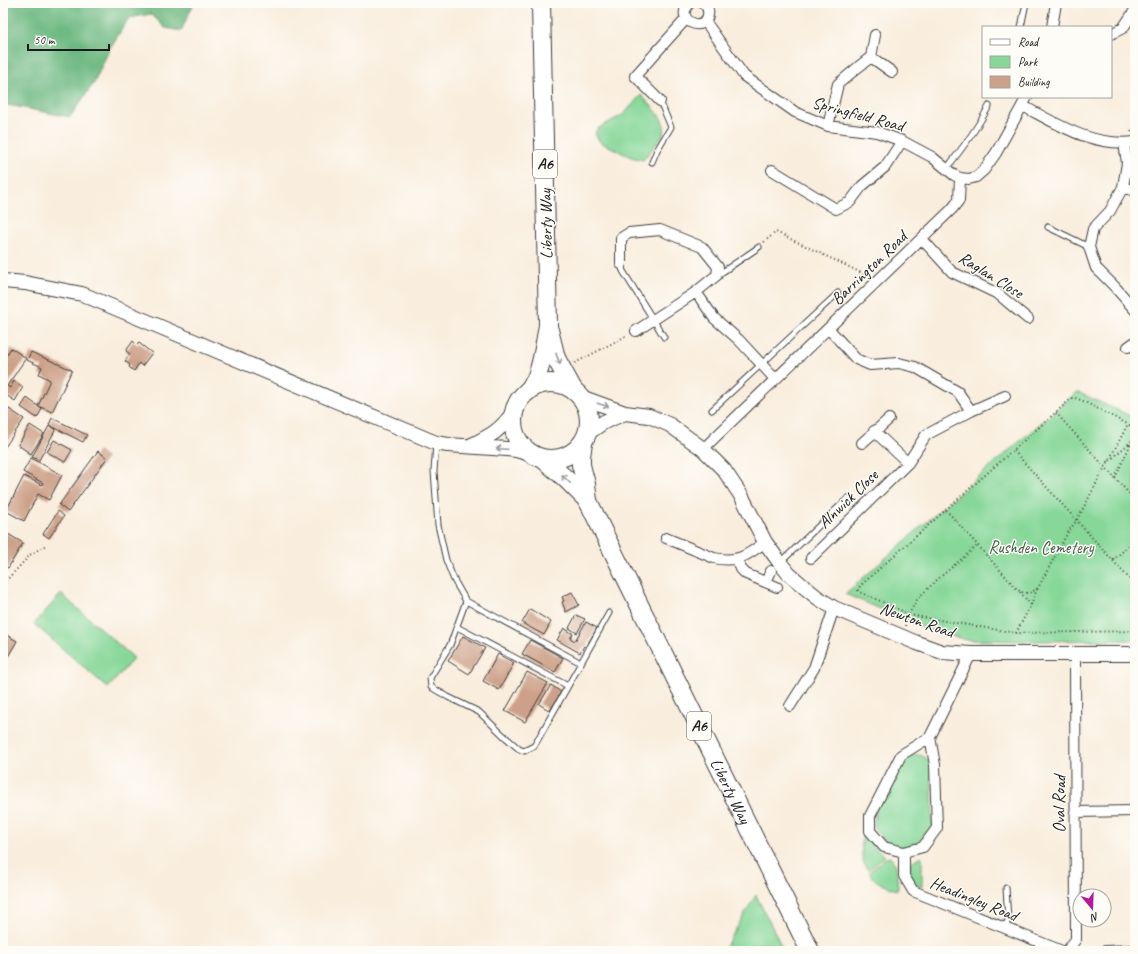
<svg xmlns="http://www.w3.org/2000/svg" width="1138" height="954" font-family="Caveat,sans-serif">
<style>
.green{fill:#86d798;stroke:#517a5a}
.forest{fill:#6cb880;stroke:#446a4e}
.building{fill:#cda189}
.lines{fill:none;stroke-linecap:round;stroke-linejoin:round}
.lane-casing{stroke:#3d3b39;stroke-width:7}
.street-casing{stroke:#3d3b39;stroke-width:12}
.secondary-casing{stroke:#3d3b39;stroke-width:16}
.highway-casing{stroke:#3d3b39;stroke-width:20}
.path{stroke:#3d3b39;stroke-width:2;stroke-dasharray:1 3;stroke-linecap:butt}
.lane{stroke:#fff;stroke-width:5}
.street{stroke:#fff;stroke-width:10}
.secondary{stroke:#fff;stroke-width:14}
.highway{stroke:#fff;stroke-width:18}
.oneway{stroke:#999}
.labels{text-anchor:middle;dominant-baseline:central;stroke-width:3;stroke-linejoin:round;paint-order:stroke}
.shield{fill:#fdfcf7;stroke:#605f5e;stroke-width:1}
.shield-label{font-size:16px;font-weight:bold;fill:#1c1c1c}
.street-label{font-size:17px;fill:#1c1c1c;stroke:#fdfcf7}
.park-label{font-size:17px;fill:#415d47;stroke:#fdfcf7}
</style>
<rect width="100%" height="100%" fill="#fdfcf7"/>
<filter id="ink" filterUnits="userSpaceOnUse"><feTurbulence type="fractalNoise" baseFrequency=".025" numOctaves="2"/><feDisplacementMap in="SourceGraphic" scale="8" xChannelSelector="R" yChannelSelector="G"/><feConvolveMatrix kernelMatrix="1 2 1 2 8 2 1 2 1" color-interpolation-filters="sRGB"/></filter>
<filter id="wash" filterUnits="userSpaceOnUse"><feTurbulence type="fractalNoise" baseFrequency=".012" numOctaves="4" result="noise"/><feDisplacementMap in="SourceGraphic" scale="16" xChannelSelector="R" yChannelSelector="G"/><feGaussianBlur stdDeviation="0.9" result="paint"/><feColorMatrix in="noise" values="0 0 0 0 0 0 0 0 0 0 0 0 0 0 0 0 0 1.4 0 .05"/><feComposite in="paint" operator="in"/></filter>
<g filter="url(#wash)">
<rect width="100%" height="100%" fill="#f9eddd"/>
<path class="green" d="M641 95C649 104 670 122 663 135 658 144 649 152 643 160L631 157 600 142 595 134 597 129 624 114Z
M1077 392 1135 418V640L1033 641 967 640 928 629 845 594 941 509Z
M61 594 134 658 108 688 34 624Z
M913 755C921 754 926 757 931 763L933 825 922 843 905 849 888 845 874 828 876 805 903 759Z
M864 835 867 837 873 846 885 856 868 870C860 862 862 848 862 837Z
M890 857 896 865 898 888 897 890C886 886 875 883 869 872L886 858Z
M920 857H922V887L913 885 911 881 910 866 911 862Z
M756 895 784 951H723Z"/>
<path class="forest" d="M8 3H194L181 31 165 28 151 14 129 18 110 48 94 83 70 117 3 104V16Z"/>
<g id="blocks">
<path class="building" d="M133 341 137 345 139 343 152 353 142 366 139 363 134 371 129 367 130 365 125 361 130 354 126 351Z
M11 348 26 358 7 386 10 388 14 381 23 387 15 401 3 393V376L4 375 3 374V368L6 364 3 361Z
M31 352 72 370 52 412 38 406 50 380 39 374 42 367 27 360Z
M27 398 42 409 37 418 21 407Z
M3 405 24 419 3 450Z
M52 418 87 435 83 442 49 425Z
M30 425 44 434 31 454 18 445Z
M49 426 56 429 39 460 32 457Z
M54 440 72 450 65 462 47 452Z
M98 451 107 458 68 512 59 505Z
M31 458 62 475 49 500 38 494 24 521 6 511 24 476 42 485 43 483 23 472Z
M58 511 64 516 49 538 43 534Z
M3 531 23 543 8 568 3 566Z
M572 592 579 605 566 612 562 602 564 601 562 597Z
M530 609 551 622 544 635 522 623Z
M576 615 585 619 577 633 569 628Z
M586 622 597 628 586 647 584 646 580 653 557 640 564 628 573 634 570 638 575 641Z
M3 633 17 641 3 665Z
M463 636 485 648 469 674 448 661Z
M530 640 563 658 555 672 522 654Z
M498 654 514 663 499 690 483 681Z
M527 672 548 683 525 722 505 711Z
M551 685 561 692 550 711 539 704Z"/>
</g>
</g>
<g filter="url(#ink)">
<use href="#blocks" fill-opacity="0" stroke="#3d3b39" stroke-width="1"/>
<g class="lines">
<defs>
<path id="lane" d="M1021 27 1026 3
M652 162 657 150 671 127 660 101
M946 169C962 149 977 129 989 106
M1048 227 1089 247
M621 264 623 271 664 337
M718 275 759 247
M712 410 838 293
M436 444 434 471 438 525 446 560 454 580 466 601 581 663
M781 562 848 498
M466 601 450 645 430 678 431 687 448 697 479 712 503 735 519 749 524 751 534 746 537 741 609 613
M457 627 568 686
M1005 928 1008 920 1006 888"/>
<path id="street" d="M690 3C672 20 705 34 708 15 709 10 707 6 703 3
M705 21 744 76 795 112 828 126 877 132 902 141 932 157 954 175 960 178 969 179 976 177 984 170 996 153 1027 97
M1052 27 1056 3
M1111 34 1123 28 1135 10
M871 57 875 35
M660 101 635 76 686 19
M1023 106C1059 125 1092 147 1135 142
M828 126 838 84 857 68 871 57 892 72
M1124 143 1127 163 1123 187 1110 211 1093 229 1089 247 1096 268 1115 287 1135 310
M772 170 836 209 850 202 862 186 885 167 902 141
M1123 187 1135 191
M922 239 952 272 998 294 1028 319
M621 264V238L629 233 660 230 702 247 718 267 717 275 696 292 636 331
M696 292 714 318 739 340 775 379
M829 329 856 359 870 365 899 363 915 367 958 392 971 411
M1128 347 1135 342
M874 431 908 463
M862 443 889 419
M703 449 952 209 959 200 960 178
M666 538 714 558C737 563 747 556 765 542
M811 558 908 463 926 435 971 411 1005 396
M737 559 741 569 746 574 777 587
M766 582 771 571
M971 654 930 737 901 755 870 816V831L884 847 904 852V876L913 891 1062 951
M790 706 814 668 834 608
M1075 812 1135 811
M904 852 923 847 937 828 935 765 930 737
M1067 951 1076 939 1075 654
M1105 951 1135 950"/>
<path id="secondary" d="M3 281 25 283 82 294 436 443 448 445 507 449 516 450 534 455
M581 397 625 413 649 416 670 425 703 449 724 470 742 497 765 542 780 563 789 574 803 586 818 598 834 608 917 643 942 652 971 654H1135
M588 433 604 422 625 413
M470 446C490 436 502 430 514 411"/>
<g id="highway">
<path d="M549 330 556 358 564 373 574 391"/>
<circle cx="551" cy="421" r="38"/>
<path d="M527 392C531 387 535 382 537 376 543 360 545 342 548 325L541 3"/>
<path id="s1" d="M583 442 581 457V465L586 484 588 501 810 951"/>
<path d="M543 459 565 478 588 501"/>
</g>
</defs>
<use href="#lane" class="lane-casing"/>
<use href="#street" class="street-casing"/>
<use href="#secondary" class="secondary-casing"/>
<use href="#highway" class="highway-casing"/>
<path class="path" d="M1131 132 1135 126
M764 242 776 232 868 276
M575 363 628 335
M1056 413 1135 500
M1014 451 1135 585
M1108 462 1128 424
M1115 478 1132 441
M946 510 1016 588C1023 595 1030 594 1038 588L1068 532 1077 520 1105 467 1108 462 1135 438
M1113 560 1135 540
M3 584 31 554 46 545
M1020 592 1031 605
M909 614 869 596 859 592 858 590 860 586 879 569 1072 398H1075L1081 400 1135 428
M909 615 1016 633 1135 631
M905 626 909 614 918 598 938 579 977 546
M1016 633 1031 605 1037 589"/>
<use href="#lane" class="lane"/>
<use href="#street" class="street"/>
<use href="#secondary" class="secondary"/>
<use href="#highway" class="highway"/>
</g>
<defs><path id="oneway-shaft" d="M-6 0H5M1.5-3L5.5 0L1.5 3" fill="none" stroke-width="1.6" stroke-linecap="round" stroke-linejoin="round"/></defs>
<g class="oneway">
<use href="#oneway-shaft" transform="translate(558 359) rotate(70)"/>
<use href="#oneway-shaft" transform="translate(603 405) rotate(17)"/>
<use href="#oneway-shaft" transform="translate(502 449) rotate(-177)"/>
<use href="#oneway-shaft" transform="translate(566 479) rotate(-135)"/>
</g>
</g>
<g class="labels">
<g class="shield">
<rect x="533" y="150" width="24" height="28" rx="3"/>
<rect x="687" y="712" width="24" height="28" rx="3"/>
</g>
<g class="shield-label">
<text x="545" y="164">A6</text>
<text x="699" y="726">A6</text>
</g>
<g class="street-label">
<text transform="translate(858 114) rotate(15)">Springfield Road</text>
<text transform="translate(546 224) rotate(-91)">Liberty Way</text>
<text transform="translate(869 268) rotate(-44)">Barrington Road</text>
<text transform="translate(991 275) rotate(32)">Raglan Close</text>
<text transform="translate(848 499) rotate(-44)">Alnwick Close</text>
<text transform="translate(917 620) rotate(19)">Newton Road</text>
<text stroke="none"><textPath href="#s1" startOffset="383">Liberty Way</textPath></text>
<text transform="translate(1059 804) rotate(-90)">Oval Road</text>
<text transform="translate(974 899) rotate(22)">Headingley Road</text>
</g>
<g class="park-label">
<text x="1041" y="547">Rushden Cemetery</text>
</g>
</g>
<rect width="1138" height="954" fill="none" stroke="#fdfcf7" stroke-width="16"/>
<rect x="982" y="26" width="130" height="72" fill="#fdfcf7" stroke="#a3a29f"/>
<rect x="990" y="39" width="20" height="6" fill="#ffffff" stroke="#a3a29f"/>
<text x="1018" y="46" font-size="12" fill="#1c1c1c">Road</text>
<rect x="990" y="56" width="20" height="12" fill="#86d798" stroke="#a3a29f"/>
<text x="1018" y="66" font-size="12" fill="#1c1c1c">Park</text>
<rect x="990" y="76" width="20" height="12" fill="#cda189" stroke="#a3a29f"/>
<text x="1018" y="86" font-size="12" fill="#1c1c1c">Building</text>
<g transform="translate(1092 908) rotate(161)"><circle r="19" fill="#fdfcf7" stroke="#a3a29f"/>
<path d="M0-3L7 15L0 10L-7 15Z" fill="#b5179e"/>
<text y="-6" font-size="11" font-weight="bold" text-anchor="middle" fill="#1c1c1c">N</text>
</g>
<path d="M28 44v6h81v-6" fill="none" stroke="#1c1c1c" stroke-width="2"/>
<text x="34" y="44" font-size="12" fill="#1c1c1c" stroke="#fdfcf7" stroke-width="3" paint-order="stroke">50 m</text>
</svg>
